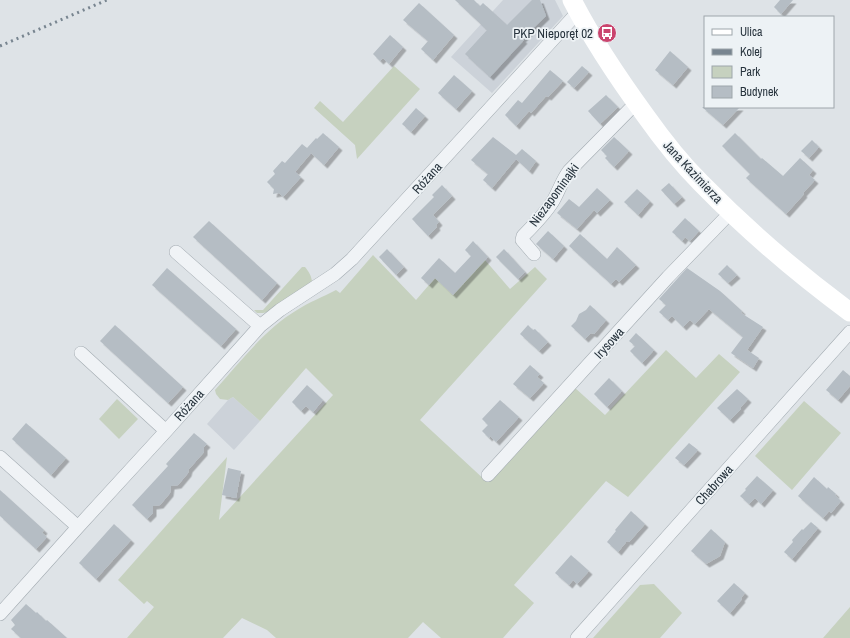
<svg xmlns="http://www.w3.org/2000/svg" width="850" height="638" font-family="'Archivo Narrow',sans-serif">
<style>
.built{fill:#ccd2d9}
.green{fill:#c6d1bf}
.building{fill:#b5bdc4;filter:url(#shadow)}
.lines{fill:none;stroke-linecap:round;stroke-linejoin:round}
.minor-casing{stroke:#a3abb1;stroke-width:14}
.minor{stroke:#f0f3f6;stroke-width:13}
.secondary{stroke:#fff;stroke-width:19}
.rail{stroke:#788590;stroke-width:3;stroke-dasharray:2 4;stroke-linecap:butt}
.labels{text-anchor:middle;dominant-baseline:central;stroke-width:3.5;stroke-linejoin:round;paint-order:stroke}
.poi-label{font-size:13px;fill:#27333d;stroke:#edf2f5;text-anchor:end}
.street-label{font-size:13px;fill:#27333d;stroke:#edf2f5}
</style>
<defs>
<filter id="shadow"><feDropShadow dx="3.5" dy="3.5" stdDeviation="0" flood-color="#0004"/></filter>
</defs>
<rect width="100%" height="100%" fill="#dee3e7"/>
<path class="built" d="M503 0H555L563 16 492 93 451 57Z
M233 397 260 421 234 450 207 424 228 400Z"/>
<path class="green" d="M394 66 420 89 357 159 355 145 314 108 320 101 343 122Z
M373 255 416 300 435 278 453 295 485 260 510 289 535 267 547 279 420 420 487 482 574 387 605 415 666 350 696 378 719 354 740 372 628 497 606 481 514 585 534 603 503 638H441L423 622 408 638H276L267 630 242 618 223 638H127L154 607 147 601 144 604 118 580 227 457 219 520 333 395 306 368 260 421 233 397 228 400 220 399 216 394 215 390C240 362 265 329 297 310 309 302 323 297 336 290L340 293Z
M302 267H305C309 272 311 275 312 281L308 287 268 312 263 313H257L254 310H263Z
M117 399 138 419 119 439 99 419Z
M804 401 841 433 792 490 755 456Z
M654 584 682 613 660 638H593L640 585Z
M850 607V638H823Z"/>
<path class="building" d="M455 0H474L480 6 483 3 507 25 532 0H540L546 16 522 39 524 40 490 77 465 54 487 30Z
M780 0H793L781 14 774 7Z
M419 3 454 35 433 60 421 49 428 41 403 20Z
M390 35 403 47 389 64 383 58 380 61 373 54Z
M670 51 688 67 673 85 655 70Z
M582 66 589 72 574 88 567 82Z
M550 70 563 81 548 97 546 96 531 113 529 111 516 126 505 115 518 100 522 103Z
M454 75 472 91 456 109 438 93Z
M606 95 618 107 600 124 588 111Z
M702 107H740L723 125Z
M416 108 425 116 411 132 402 124Z
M323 133 339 147 324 165 311 153 295 172 301 177 283 197 279 193 273 194 274 189 267 182 275 174 273 171 282 161 285 163 302 144 307 148 316 138 317 139Z
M735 133 761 159 762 158 783 176 800 158 813 170 809 175 815 180 803 193 804 194 786 214 746 178 750 174 722 146Z
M493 137 516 155 522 149 536 161 529 171 516 159 492 188 483 180 488 174 471 160Z
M614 137 629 151 614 167 605 158 607 156 601 150Z
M812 140 819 147 809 158 801 151Z
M669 183 682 197 674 204 661 190Z
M442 185 452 196 433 215 439 222 436 225 437 227 428 236 412 219 434 197 432 195Z
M597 188 610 200 597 213 594 210 577 229 557 213 569 199 579 207Z
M637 189 650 201 638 215 624 202Z
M685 218 699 231 690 241 685 237 682 241 672 232Z
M209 221 277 283 262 300 193 237Z
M548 231 564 246 553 259 536 244Z
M580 234 607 259 617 247 636 265 619 282 616 279 611 284 569 246Z
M473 241 488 257 453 295 435 278 429 285 421 278 439 258 455 273 471 256 465 250Z
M387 249 404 267 396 275 379 257Z
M504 249 525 272 518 279 496 257Z
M727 265 737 275 728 283 718 274Z
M167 268 236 329 221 346 152 285Z
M687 268 720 291 742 311 741 313 763 327 747 350 759 358 753 368 731 353 743 337 709 309 695 324 690 320 683 327 672 316 668 320 659 312 666 305 659 299Z
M590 305 606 320 594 334 591 333 585 339 571 326 576 321 579 314 586 310Z
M115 325 183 387 168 403 100 341Z
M528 325 533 330 535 329 548 342 539 351 520 334Z
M636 333 654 350 642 363 630 351 635 346 629 341Z
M530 365 540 374 537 377 544 383 530 398 513 384Z
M843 370 850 376V386L838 400 826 390Z
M609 378 622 391 607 407 594 394Z
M307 385 323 400 313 412 306 406 301 411 292 402Z
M737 389 748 399 740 408 741 409 730 420 717 408Z
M500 400 519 417 496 442 490 436 489 438 482 431 488 425 482 419Z
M26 423 66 458 51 475 12 439Z
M194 433 207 444 204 447V452L189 469 188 473 178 485 171 486 170 493 160 505 153 506V513L147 519 132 505 168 466 166 464Z
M689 443 698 450 684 465 675 458Z
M228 468 241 471 236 498 222 495Z
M757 476 773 490 761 504 755 498 749 504 740 496 746 490 745 489Z
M814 477 827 489 828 487 836 494 835 495 841 501 831 513 829 511 823 518 798 496Z
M0 490 44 530 42 533 47 537 36 549 0 516Z
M631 511 645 524 629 542 627 541 618 552 607 542 616 531 615 530Z
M811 522 818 528 792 559 784 552 793 542 792 540 802 529 803 530Z
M114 524 131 540 96 579 79 563Z
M711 529 725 542 720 556 706 564 691 551Z
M571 555 589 571 577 584 573 580 569 585 555 573Z
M734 583 745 593 741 598 742 599 730 613 717 601Z
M26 604 36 613 37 612 46 621 47 620 67 638H21L11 629 15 625 11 620Z"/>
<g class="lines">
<defs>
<path id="minor" d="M176 252 260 326
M534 254 522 240 523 236C534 225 545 214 553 201 559 191 562 180 569 171L636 103
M81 353 166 431
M0 457 78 527
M488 475 668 277 731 212
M0 614 78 527 166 431 260 326 280 310 335 274 352 259 578 12
M577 638 850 332"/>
</defs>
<use href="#minor" class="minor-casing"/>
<use href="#minor" class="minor"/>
<path class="secondary" d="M572 0C593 41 618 78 645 115 662 139 680 162 701 183 747 230 797 273 850 312"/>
<path class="rail" d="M0 46 107 0"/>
</g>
<defs>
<symbol id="bus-disc" viewBox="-11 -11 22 22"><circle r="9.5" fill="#ca446e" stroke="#edf2f5"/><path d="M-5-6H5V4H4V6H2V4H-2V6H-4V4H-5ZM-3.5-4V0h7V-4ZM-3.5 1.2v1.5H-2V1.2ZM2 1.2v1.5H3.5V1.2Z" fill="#fff"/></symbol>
</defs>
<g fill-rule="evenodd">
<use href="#bus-disc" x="596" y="22" width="22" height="22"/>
</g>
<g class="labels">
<g class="poi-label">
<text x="593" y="33">PKP Nieporęt 02</text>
</g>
<g class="street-label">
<text transform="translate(693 172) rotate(47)">Jana Kazimierza</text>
<text transform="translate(427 178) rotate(-48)">Różana</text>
<text transform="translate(554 195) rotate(-54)">Niezapominajki</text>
<text transform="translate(609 343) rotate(-48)">Irysowa</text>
<text transform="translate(189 405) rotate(-48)">Różana</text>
<text transform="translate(714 485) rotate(-48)">Chabrowa</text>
</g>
</g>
<rect x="704" y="16" width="130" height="92" fill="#edf2f5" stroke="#9ea6ab"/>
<rect x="712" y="29" width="20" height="6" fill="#ffffff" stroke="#9ea6ab"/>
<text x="740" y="36" font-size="12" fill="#27333d">Ulica</text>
<rect x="712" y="49" width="20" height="6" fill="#788590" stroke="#9ea6ab"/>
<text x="740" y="56" font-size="12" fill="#27333d">Kolej</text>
<rect x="712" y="66" width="20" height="12" fill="#c6d1bf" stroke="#9ea6ab"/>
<text x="740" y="76" font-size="12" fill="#27333d">Park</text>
<rect x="712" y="86" width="20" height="12" fill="#b5bdc4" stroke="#9ea6ab"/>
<text x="740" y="96" font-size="12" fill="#27333d">Budynek</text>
</svg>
